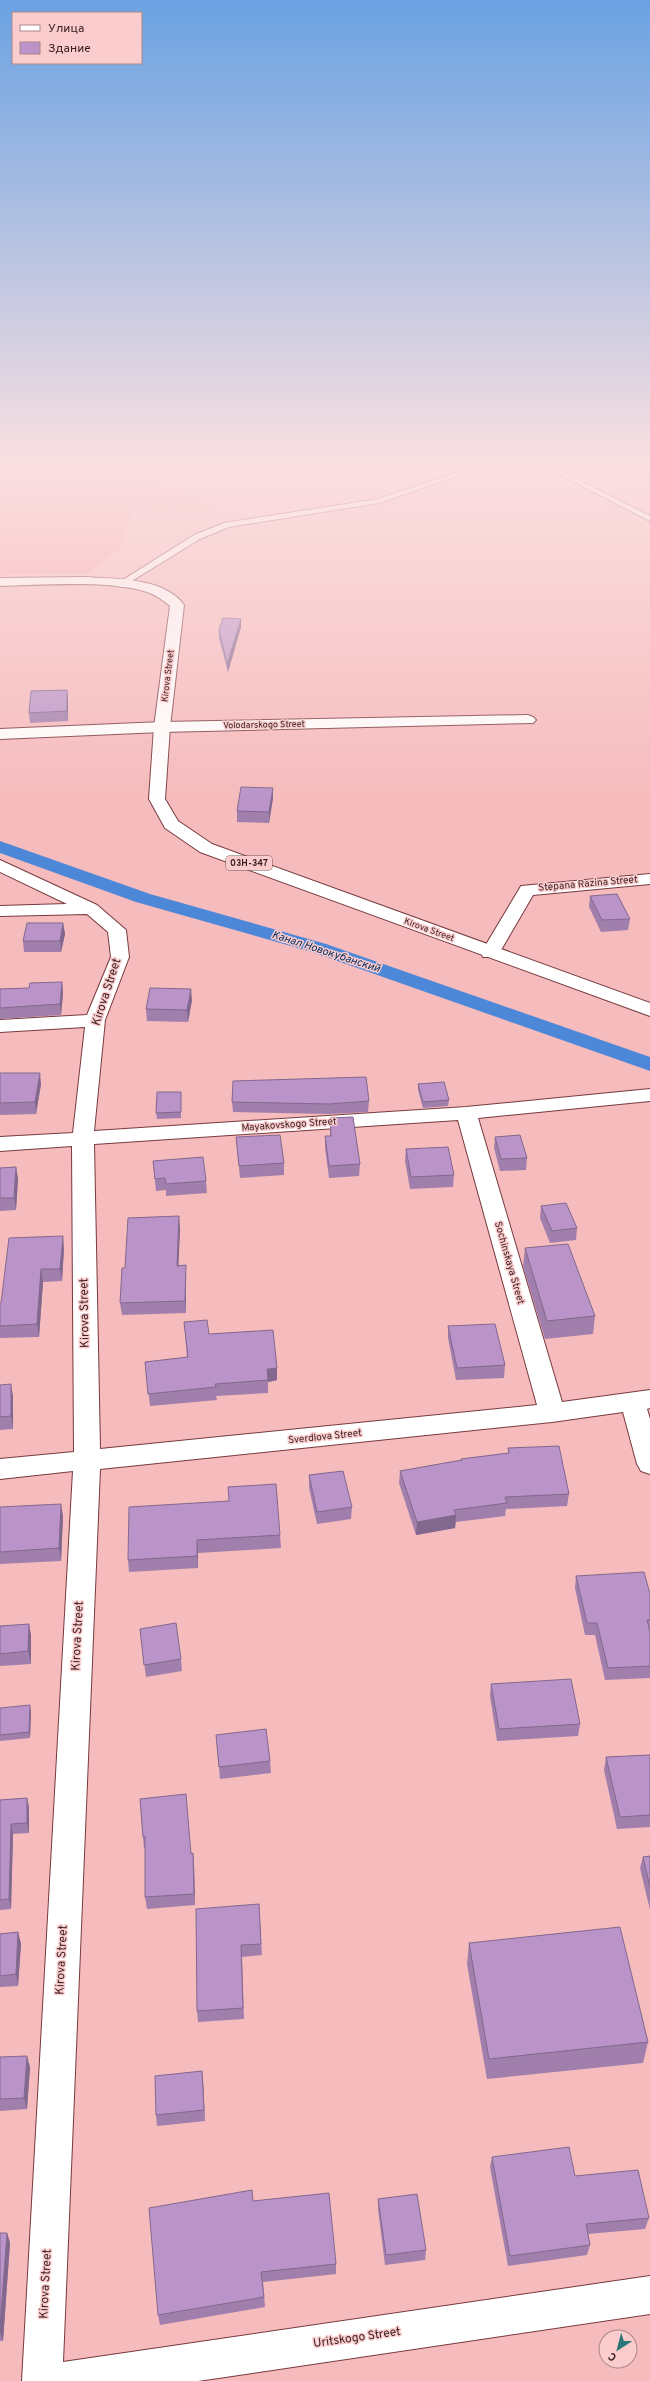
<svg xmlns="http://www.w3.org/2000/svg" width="650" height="2381" font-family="Overpass,sans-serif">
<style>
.built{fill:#f7a6aa}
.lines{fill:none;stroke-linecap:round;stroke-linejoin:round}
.canal{fill:#4d88d8;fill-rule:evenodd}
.lane-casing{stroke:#773a3e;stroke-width:2}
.street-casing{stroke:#773a3e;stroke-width:2}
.primary-casing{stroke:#773a3e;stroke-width:2}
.lane{fill:#fff;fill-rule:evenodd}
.street{fill:#fff;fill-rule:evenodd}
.primary{fill:#fff;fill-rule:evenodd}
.wall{fill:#a07fad}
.shaded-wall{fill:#82688d}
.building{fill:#ba94c9;stroke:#82688d}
.labels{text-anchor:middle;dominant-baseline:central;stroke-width:3;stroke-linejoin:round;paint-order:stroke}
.far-street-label{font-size:9px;fill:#391d1f;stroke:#facccd}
.shield{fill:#facccd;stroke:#735253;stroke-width:1}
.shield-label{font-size:9px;font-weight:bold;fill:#391d1f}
.street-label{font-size:10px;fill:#391d1f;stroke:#facccd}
.water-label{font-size:11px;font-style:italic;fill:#012a5c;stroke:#facccd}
.near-street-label{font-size:12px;fill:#391d1f;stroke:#facccd}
</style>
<rect width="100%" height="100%" fill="#f6bbbd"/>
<path class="built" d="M0 469H78L178 489 205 499 210 513 132 509 121 548 88 573 0 575Z"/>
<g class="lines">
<path class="canal" d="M0 841 150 894 326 944 650 1057V1071L312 952 136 902 0 853Z"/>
<defs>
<path id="lane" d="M468 469H478L379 503 229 527 200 539 122 587 115 585 194 535 224 523 378 499Z
M549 469H557L650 516V521Z"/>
<path id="street" d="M528 715 533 717 536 720 533 723 162 732 0 739V729L162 722Z
M0 860 97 905 126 930 129 957 105 1020 94 1131 466 1107 650 1089V1101L478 1118 562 1402 650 1390V1408L647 1409 650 1419V1474L641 1471 637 1464 623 1412 552 1422 100 1469 63 2362 650 2276V2314L198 2381H22L73 1471 0 1479V1459L74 1452 72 1146 0 1151V1137L73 1133 85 1027 0 1032V1020L87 1015 111 957 108 932 87 914 0 916V906L67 904 0 872ZM458 1120 537 1405 100 1449 94 1144Z
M650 874V884L533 895 497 957H483L481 953 521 886Z"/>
<path id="primary" d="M84 577C115 579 164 577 184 605L170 727 165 799 178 821 212 844 650 1003V1016L200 852 165 828 149 799 154 727 170 606C163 600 156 595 147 592 110 580 40 585 0 586V578Z"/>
</defs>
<use href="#lane" class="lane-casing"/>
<use href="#street" class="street-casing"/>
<use href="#primary" class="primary-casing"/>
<use href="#lane" class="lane"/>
<use href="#street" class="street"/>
<use href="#primary" class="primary"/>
</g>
<path class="wall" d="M241 619V627L228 672 219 638V630Z
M68 700V721L30 723 29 713Z
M273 798 269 823 237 822V811Z
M590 896 630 919 628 930 601 932 589 907Z
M63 923 65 934 61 952H24L23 941Z
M62 982 63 993 61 1015 0 1019V989L29 988Z
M192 1000 188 1022 147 1021 146 1009Z
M0 1073 41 1084 36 1114 0 1115Z
M418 1084 449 1100 448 1106 423 1108 418 1090Z
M181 1098V1118L157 1119 156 1113Z
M369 1101 368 1112 329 1114 233 1112 232 1102Z
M330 1118 360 1164 359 1176 329 1178 325 1148V1136H330Z
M236 1137 284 1163V1175L240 1178Z
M495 1137 527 1158 526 1170 500 1171 494 1148Z
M406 1149 454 1175 453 1187 410 1189 405 1161Z
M153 1161 206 1181 207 1193 166 1196V1190L156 1191Z
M16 1167 18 1179 16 1210 0 1211V1168Z
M541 1206 577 1228 576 1240 550 1243 540 1218Z
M180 1228 178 1266 186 1277V1313L122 1315 120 1303 125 1268Z
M64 1248 62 1281 43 1282 39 1337 0 1338V1303H1Z
M525 1248 595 1316 593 1334 545 1339 523 1266Z
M184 1322 209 1334 277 1380 268 1382V1393L216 1396 217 1400 150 1406 145 1362 187 1357Z
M448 1326 505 1365 504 1378 456 1380 448 1338Z
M0 1385 13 1396V1429L0 1430Z
M508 1448 569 1494 567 1506 506 1509 505 1516 456 1522 455 1528 416 1535 399 1483 400 1471 461 1460V1459L508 1453Z
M309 1475 352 1507 351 1519 317 1524 309 1488Z
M229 1501 280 1535 281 1548 198 1553V1568L129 1572 128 1560Z
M0 1507 63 1516 61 1561 0 1564Z
M576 1576 650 1594V1678L605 1680 595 1635H585L575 1588Z
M29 1624 31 1636V1664L0 1666V1626Z
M140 1629 181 1659 182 1671 146 1677Z
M491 1684 580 1724 578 1736 497 1741 490 1696Z
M0 1708 31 1712 30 1738 0 1741Z
M216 1735 270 1761 271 1773 220 1779Z
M650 1755V1827L617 1829 604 1770 606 1757Z
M27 1798 29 1808V1833L13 1834 11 1909 0 1910V1800Z
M140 1799 192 1854 193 1853 194 1865 195 1905 147 1909 145 1897V1848L144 1849 143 1837Z
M650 1856V1910L640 1868 643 1857Z
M259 1904 262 1955 242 1957 244 2019 198 2022 197 2011Z
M18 1932 21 1944 18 1986 0 1987V1934Z
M469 1943 648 2042 643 2063 487 2079 467 1964Z
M0 2057 30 2067 27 2109 0 2111Z
M203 2082 205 2121 157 2126 156 2115Z
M492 2157 575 2176 649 2218 645 2229 588 2234 590 2245 587 2255 508 2266 490 2167Z
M378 2199 426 2250 425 2260 385 2265 378 2209Z
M253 2201 336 2264V2274L263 2282 265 2307 160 2325 158 2315Z
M0 2233H7L10 2243 3 2341H0Z"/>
<path class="shaded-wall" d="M241 619V627L228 672 227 664Z
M67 690 68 700V721L67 711Z
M273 788V798L269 823V812Z
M63 923 65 934 61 952 60 941Z
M62 982 63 993 61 1015 60 1004Z
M191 989 192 1000 188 1022 187 1010Z
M40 1073 41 1084 36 1114 35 1102Z
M16 1167 18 1179 16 1210 14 1198Z
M179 1216 180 1228 178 1278 177 1266Z
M63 1236 64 1248 62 1281 60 1269Z
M186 1265V1313L185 1301Z
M41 1269 43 1282 39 1337 37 1324Z
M277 1368V1380L268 1382 267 1369Z
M11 1384 13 1396V1429L11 1416Z
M61 1504 63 1516 61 1561 59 1548Z
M456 1515 455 1528 416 1535 417 1522Z
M197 1540 198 1553V1568L197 1556Z
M29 1624 31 1636V1664L28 1651Z
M30 1705 31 1712 30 1738 29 1732Z
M27 1798 29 1808V1833L27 1823Z
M11 1824 13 1834 11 1909 9 1899Z
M193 1853 194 1865 195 1905 194 1894Z
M18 1932 21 1944 18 1986 16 1974Z
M27 2056 30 2067 27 2109 24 2098Z
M202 2071 203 2082 205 2121 204 2110Z
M7 2233 10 2243 3 2341 0 2332V2327Z"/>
<path class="building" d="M223 618 241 619 227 664 219 630Z
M67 690V711L29 713 31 691Z
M241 787 273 788 269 812 237 811Z
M617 894 630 919 602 920 590 896Z
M27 923H63L60 941H23Z
M62 982 60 1004 0 1008V989L29 988 30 983Z
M150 988 191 989 187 1010 146 1009Z
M0 1073H40L35 1102 0 1103Z
M366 1077 369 1101 329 1104 232 1102 233 1081Z
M444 1082 449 1100 423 1102 418 1084Z
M157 1092H181V1112L156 1113Z
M353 1117 360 1164 329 1166 325 1136H331L330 1118Z
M280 1135 284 1163 239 1166 236 1137Z
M520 1135 527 1158 501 1159 495 1137Z
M448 1147 454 1175 411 1177 406 1149Z
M203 1157 206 1181 166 1184 165 1178 155 1179 153 1161Z
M16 1167 14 1198H0V1168Z
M566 1203 577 1228 552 1231 541 1206Z
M179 1216 177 1266 186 1265 185 1301 120 1303 122 1268H125L128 1218Z
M63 1236 60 1269H41L37 1324 0 1326V1303H1L9 1238Z
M568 1244 595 1316 547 1321 525 1248Z
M207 1320 209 1334 273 1330 277 1368 267 1369 268 1380 215 1384 216 1387 148 1394 145 1362 188 1357 184 1322Z
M495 1324 505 1365 457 1368 448 1326Z
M11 1384V1416L0 1417V1385Z
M559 1446 569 1494 505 1497 507 1503 454 1510 456 1515 417 1522 400 1471 462 1460 461 1459 509 1453 508 1448Z
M343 1471 352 1507 317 1512 309 1475Z
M276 1484 280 1535 197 1540V1556L128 1560 129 1507 229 1501 228 1487Z
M61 1504 59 1548 0 1552V1507Z
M644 1572 650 1594V1620H647L650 1632V1666L608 1668 597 1623H587L576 1576Z
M176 1623 181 1659 144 1665 140 1629Z
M29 1624 28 1651 0 1654V1626Z
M571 1679 580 1724 499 1729 491 1684Z
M30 1705 29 1732 0 1735V1708Z
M266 1729 270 1761 219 1767 216 1735Z
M650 1755V1815L620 1817 606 1757Z
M186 1794 191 1854 193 1853 194 1894 145 1897V1836L143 1837 140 1799Z
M27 1798V1823L11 1824 9 1899 0 1900V1800Z
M650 1856V1887L643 1857Z
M259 1904 261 1944 241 1945 243 2008 197 2011 196 1909Z
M620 1927 648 2042 489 2059 469 1943Z
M18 1932 16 1974 0 1976V1934Z
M27 2056 24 2098 0 2099V2057Z
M202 2071 204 2110 156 2115 155 2076Z
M569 2147 575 2176 638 2170 649 2218 586 2224 590 2245 510 2256 492 2157Z
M252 2190 253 2201 329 2193 336 2264 261 2272 264 2297 158 2315 149 2208Z
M417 2194 426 2250 386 2255 378 2199Z
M0 2233H7L0 2327Z"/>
<linearGradient id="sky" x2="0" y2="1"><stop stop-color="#6aa2e2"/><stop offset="0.58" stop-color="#fbe0e1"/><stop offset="1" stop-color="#fbe0e1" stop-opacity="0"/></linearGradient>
<rect width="650" height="802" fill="url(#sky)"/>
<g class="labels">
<g class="far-street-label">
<text transform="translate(168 676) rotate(-83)">Kirova Street</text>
<text transform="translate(264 725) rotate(-1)">Volodarskogo Street</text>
<text transform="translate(429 930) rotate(20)">Kirova Street</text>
</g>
<rect class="shield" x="226" y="856" width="46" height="14" rx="3"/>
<g class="shield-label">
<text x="249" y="863">03Н-347</text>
</g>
<g class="street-label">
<text transform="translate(588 884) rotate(-5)">Stepana Razina Street</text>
<text transform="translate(289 1125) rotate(-4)">Mayakovskogo Street</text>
<text transform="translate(509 1263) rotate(74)">Sochinskaya Street</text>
<text transform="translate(325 1437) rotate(-6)">Sverdlova Street</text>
</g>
<g class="water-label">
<text transform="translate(326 952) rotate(18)">Канал Новокубанский</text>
</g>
<g class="near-street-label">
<text transform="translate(107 992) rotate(-72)">Kirova Street</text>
<text transform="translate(85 1313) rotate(-91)">Kirova Street</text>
<text transform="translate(78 1636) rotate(-87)">Kirova Street</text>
<text transform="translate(62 1960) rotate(-87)">Kirova Street</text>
<text transform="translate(46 2284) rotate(-87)">Kirova Street</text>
<text transform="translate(357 2338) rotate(-8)">Uritskogo Street</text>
</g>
</g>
<rect x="12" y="12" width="130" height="52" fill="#facccd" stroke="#ad8687"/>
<rect x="20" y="25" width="20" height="6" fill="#ffffff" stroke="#ad8687"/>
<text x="48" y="32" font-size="12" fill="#391d1f">Улица</text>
<rect x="20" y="42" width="20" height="12" fill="#ba94c9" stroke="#ad8687"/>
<text x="48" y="52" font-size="12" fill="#391d1f">Здание</text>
<g transform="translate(618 2349) rotate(216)"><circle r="19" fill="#facccd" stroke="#ad8687"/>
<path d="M0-3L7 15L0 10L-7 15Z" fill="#2e7778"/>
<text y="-6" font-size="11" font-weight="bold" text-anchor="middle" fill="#391d1f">С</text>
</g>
</svg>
